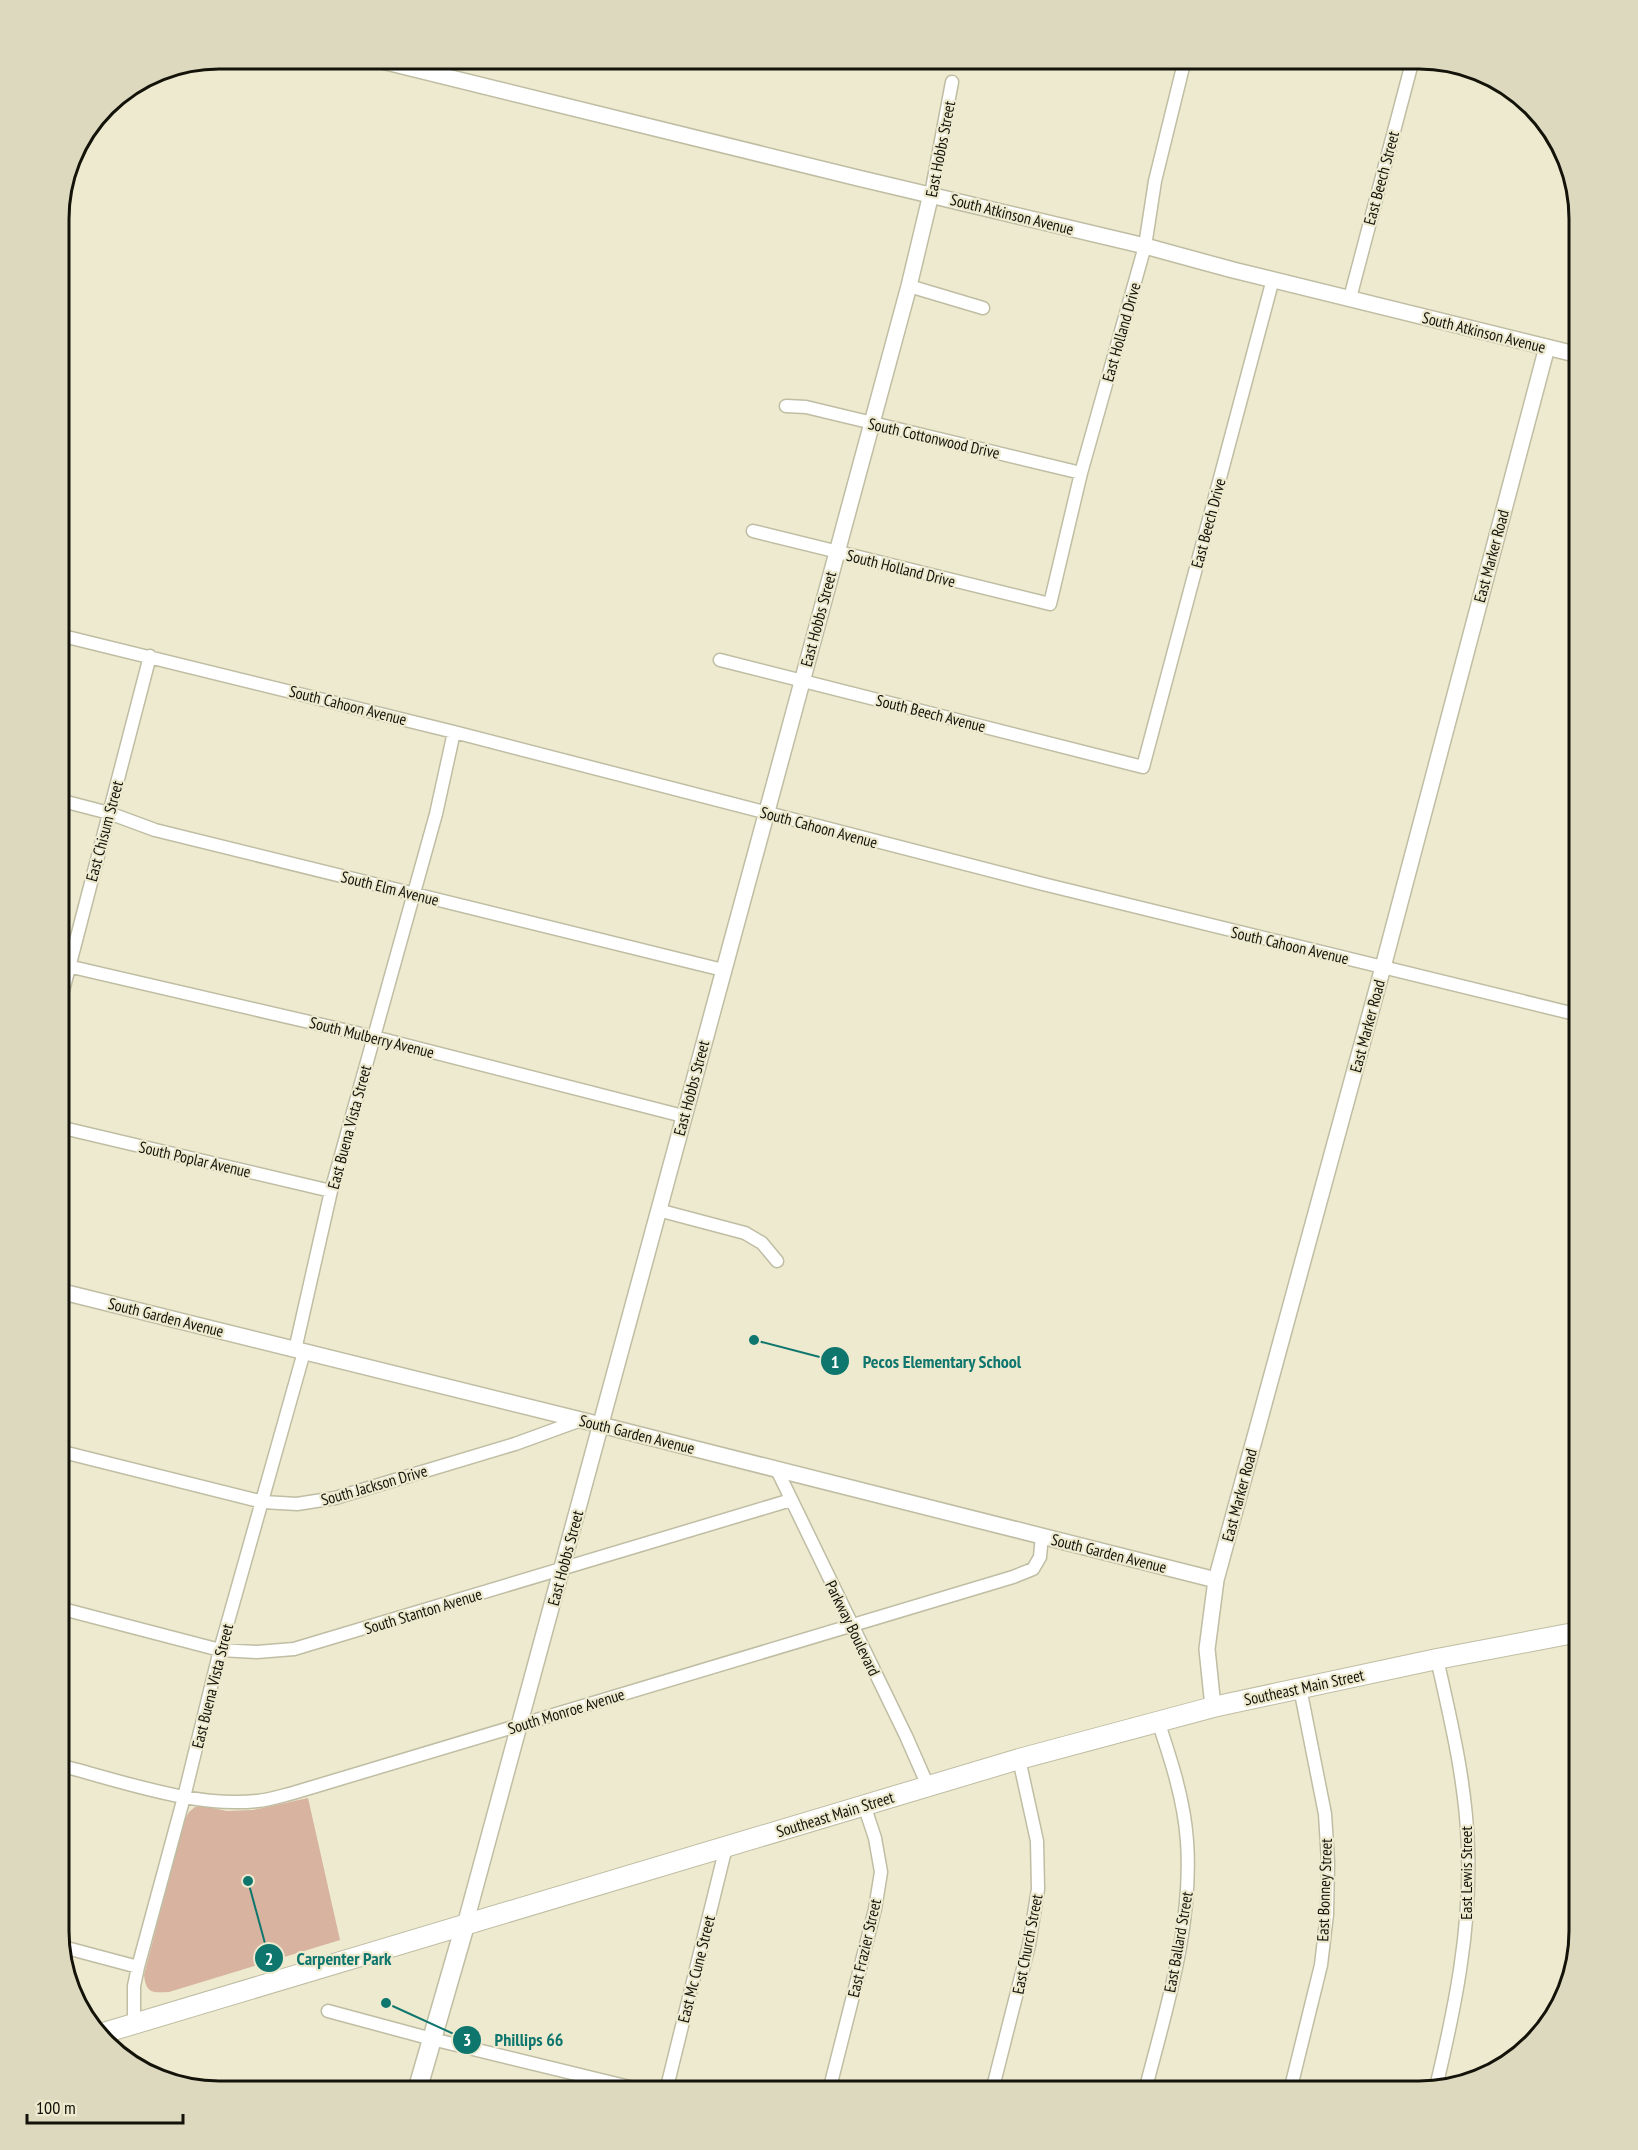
<svg xmlns="http://www.w3.org/2000/svg" width="1638" height="2150" font-family="'PT Sans Narrow',sans-serif">
<style>
.park{fill:#d7b3a0}
.lines{fill:none;stroke-linecap:round;stroke-linejoin:round}
.minor-casing{stroke:#bfbda3;stroke-width:15}
.tertiary-casing{stroke:#bfbda3;stroke-width:18}
.secondary-casing{stroke:#bfbda3;stroke-width:21}
.primary-casing{stroke:#bfbda3;stroke-width:22}
.minor{stroke:#fff;stroke-width:12}
.tertiary{stroke:#fff;stroke-width:15}
.secondary{stroke:#fff;stroke-width:18}
.primary{stroke:#fff;stroke-width:20}
.labels{text-anchor:middle;dominant-baseline:central;stroke-width:4.5;stroke-linejoin:round;paint-order:stroke}
.street-label{font-size:16px;fill:#14130a;stroke:#edeacf}
.rim{fill:none;stroke:#14130a;stroke-width:3}
.leader{fill:none;stroke:#0f766e;stroke-width:2}
.callout-dot{fill:#0f766e;stroke:#edeacf;stroke-width:2}
.mark-label{font-size:18px;text-anchor:middle;font-weight:bold;fill:#fff}
.callout-label{font-size:18px;text-anchor:middle;font-weight:bold;fill:#0f766e;stroke:#edeacf;stroke-width:4.5;stroke-linejoin:round;paint-order:stroke}
</style>
<rect width="100%" height="100%" fill="#edeacf"/>
<path class="park" d="M308 1798 340 1940 169 1992C152 1993 146 1993 144 1975L184 1821 189 1812 195 1807 203 1806 227 1811 253 1810Z"/>
<g class="lines">
<defs>
<path id="minor" d="M931 194 952 82
M909 286 983 308
M1350 298 1413 59
M786 406 806 407 1081 473
M753 531 1050 604 1081 473 1145 246 1155 181 1185 59
M59 635 454 732 1043 884 1579 1015
M720 660 1143 767 1273 279
M59 800 109 813 155 830 723 970
M59 964 374 1037 683 1116
M59 1006 150 656
M59 1127 331 1191
M658 1210 745 1233 762 1243 777 1261
M295 1350 331 1191 436 814 454 732
M59 1451 263 1502 297 1504 335 1498 515 1444 581 1420
M777 1470 906 1736 928 1786
M59 1608 220 1650 257 1652 294 1649 791 1500
M1574 1633 1579 1656
M59 1765C118 1780 195 1808 257 1801 269 1800 281 1796 293 1793L1013 1577 1033 1569 1040 1557 1042 1535
M63 1947 138 1967
M328 2011 432 2039 646 2091
M134 2023V1986L138 1967 184 1797 220 1650 304 1352
M1436 2087C1455 2008 1471 1929 1468 1848 1466 1783 1451 1721 1437 1659
M666 2091 726 1847
M829 2091 875 1909 881 1872 875 1838 864 1805
M992 2091 1029 1945 1038 1889 1037 1841 1019 1759
M1145 2091C1166 2009 1193 1926 1187 1841 1184 1799 1171 1760 1158 1721
M1290 2091 1321 1965 1327 1914 1328 1862 1325 1814 1300 1688"/>
<path id="tertiary" d="M374 59 858 178 1145 246 1233 270 1579 355
M59 1291 581 1420 1216 1580
M1213 1707 1207 1649 1216 1580 1383 967 1547 347
M465 1925 789 730 909 286 931 194"/>
<path id="secondary" d="M417 2091 465 1925"/>
<path id="primary" d="M100 2034 1019 1759 1213 1707 1437 1659 1579 1632"/>
</defs>
<use href="#minor" class="minor-casing"/>
<use href="#tertiary" class="tertiary-casing"/>
<use href="#secondary" class="secondary-casing"/>
<use href="#primary" class="primary-casing"/>
<use href="#minor" class="minor"/>
<use href="#tertiary" class="tertiary"/>
<use href="#secondary" class="secondary"/>
<use href="#primary" class="primary"/>
</g>
<g class="labels">
<g class="street-label">
<text transform="translate(940 149) rotate(-79)">East Hobbs Street</text>
<text transform="translate(1381 178) rotate(-75)">East Beech Street</text>
<text transform="translate(1012 214) rotate(14)">South Atkinson Avenue</text>
<text transform="translate(1121 332) rotate(-74)">East Holland Drive</text>
<text transform="translate(1484 332) rotate(14)">South Atkinson Avenue</text>
<text transform="translate(934 438) rotate(13)">South Cottonwood Drive</text>
<text transform="translate(1208 523) rotate(-75)">East Beech Drive</text>
<text transform="translate(1491 556) rotate(-75)">East Marker Road</text>
<text transform="translate(901 568) rotate(14)">South Holland Drive</text>
<text transform="translate(818 619) rotate(-75)">East Hobbs Street</text>
<text transform="translate(348 705) rotate(14)">South Cahoon Avenue</text>
<text transform="translate(931 713) rotate(14)">South Beech Avenue</text>
<text transform="translate(819 827) rotate(15)">South Cahoon Avenue</text>
<text transform="translate(104 831) rotate(-75)">East Chisum Street</text>
<text transform="translate(390 888) rotate(14)">South Elm Avenue</text>
<text transform="translate(1290 945) rotate(13)">South Cahoon Avenue</text>
<text transform="translate(1367 1026) rotate(-75)">East Marker Road</text>
<text transform="translate(372 1037) rotate(14)">South Mulberry Avenue</text>
<text transform="translate(691 1088) rotate(-75)">East Hobbs Street</text>
<text transform="translate(349 1127) rotate(-75)">East Buena Vista Street</text>
<text transform="translate(195 1159) rotate(13)">South Poplar Avenue</text>
<text transform="translate(166 1317) rotate(14)">South Garden Avenue</text>
<text transform="translate(637 1434) rotate(14)">South Garden Avenue</text>
<text transform="translate(374 1485) rotate(-16)">South Jackson Drive</text>
<text transform="translate(1239 1495) rotate(-75)">East Marker Road</text>
<text transform="translate(1109 1553) rotate(14)">South Garden Avenue</text>
<text transform="translate(565 1558) rotate(-75)">East Hobbs Street</text>
<text transform="translate(423 1611) rotate(-17)">South Stanton Avenue</text>
<text transform="translate(853 1628) rotate(64)">Parkway Boulevard</text>
<text transform="translate(212 1686) rotate(-76)">East Buena Vista Street</text>
<text transform="translate(1304 1687) rotate(-12)">Southeast Main Street</text>
<text transform="translate(566 1711) rotate(-17)">South Monroe Avenue</text>
<text transform="translate(835 1814) rotate(-17)">Southeast Main Street</text>
<text transform="translate(1466 1873) rotate(-90)">East Lewis Street</text>
<text transform="translate(1324 1890) rotate(-88)">East Bonney Street</text>
<text transform="translate(1178 1942) rotate(-80)">East Ballard Street</text>
<text transform="translate(1027 1944) rotate(-79)">East Church Street</text>
<text transform="translate(864 1948) rotate(-77)">East Frazier Street</text>
<text transform="translate(696 1969) rotate(-76)">East Mc Cune Street</text>
</g>
</g>
<path d="M0 0H1638V2150H0ZM219 69H1419A150 150 0 0 1 1569 219V1931A150 150 0 0 1 1419 2081H219A150 150 0 0 1 69 1931V219A150 150 0 0 1 219 69Z" fill="#dcd9bf" fill-rule="evenodd"/>
<path class="rim" d="M219 69H1419A150 150 0 0 1 1569 219V1931A150 150 0 0 1 1419 2081H219A150 150 0 0 1 69 1931V219A150 150 0 0 1 219 69Z"/>
<path class="leader" d="M754 1340L835 1361M248 1881L269 1958M386 2003L467 2040"/>
<g class="callout-dot">
<circle cx="754" cy="1340" r="6"/>
<circle cx="248" cy="1881" r="6"/>
<circle cx="386" cy="2003" r="6"/>
<circle cx="835" cy="1361" r="15"/>
<circle cx="269" cy="1958" r="15"/>
<circle cx="467" cy="2040" r="15"/>
</g>
<g class="mark-label">
<text x="835" y="1368">1</text>
<text x="269" y="1965">2</text>
<text x="467" y="2046">3</text>
</g>
<g class="callout-label">
<text x="942" y="1368">Pecos Elementary School</text>
<text x="344" y="1965">Carpenter Park</text>
<text x="529" y="2046">Phillips 66</text>
</g>
<path d="M27 2114v9h156v-9" fill="none" stroke="#14130a" stroke-width="3"/>
<text x="36" y="2114" font-size="18" fill="#14130a" stroke="#edeacf" stroke-width="4.5" paint-order="stroke">100 m</text>
</svg>
